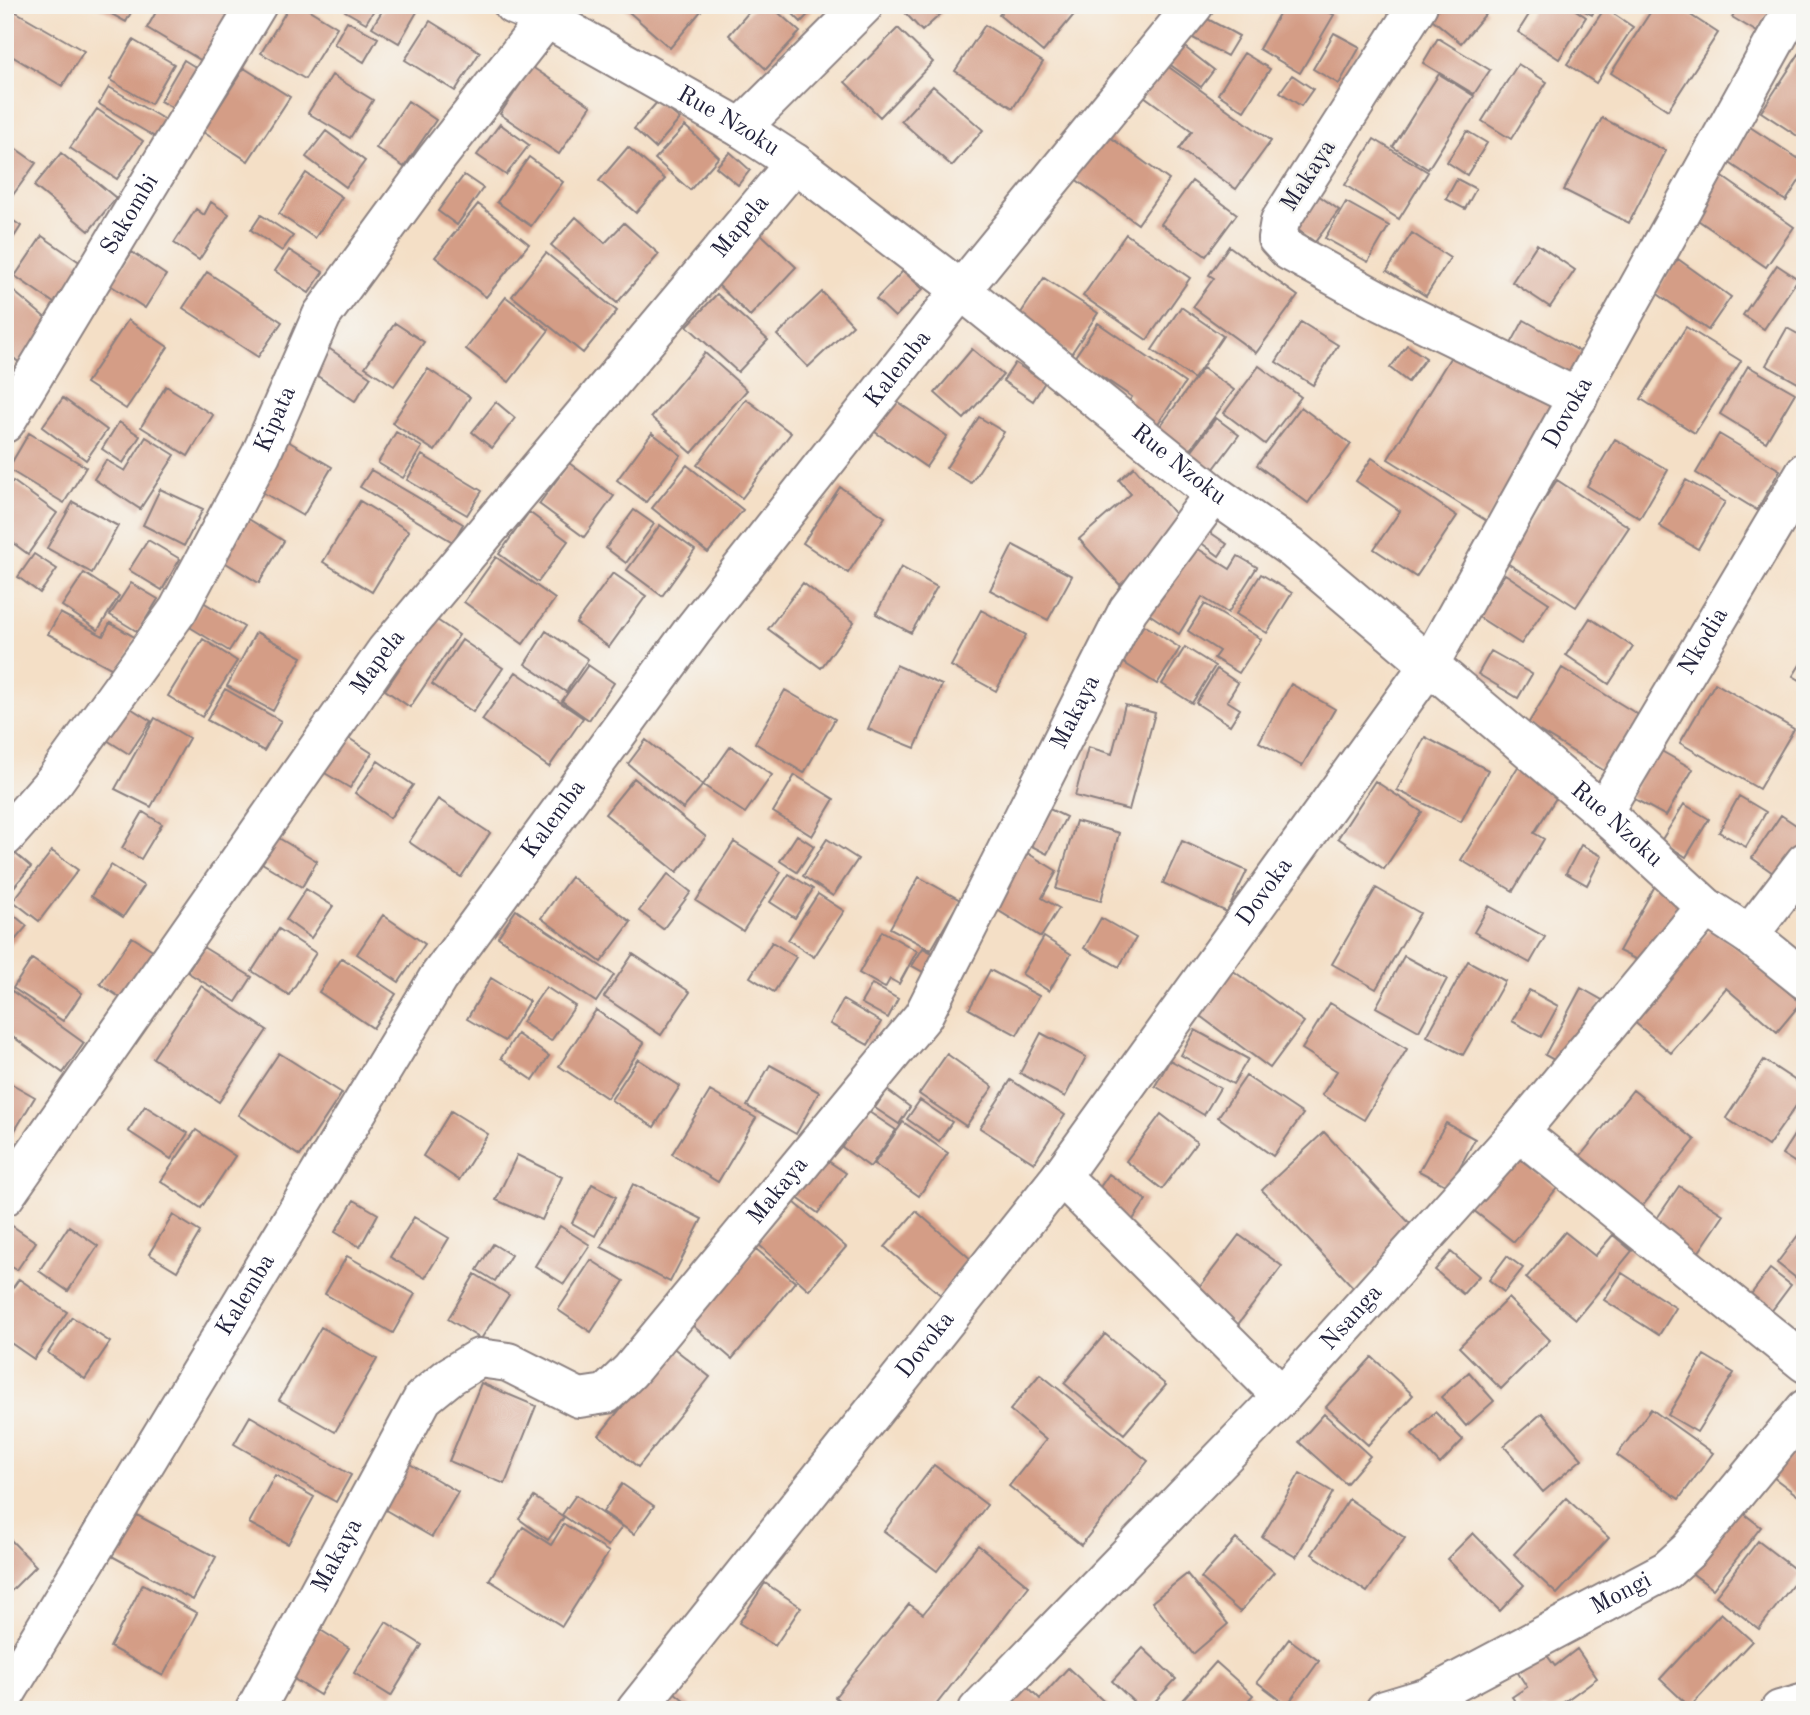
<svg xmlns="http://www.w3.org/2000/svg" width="1810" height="1715" font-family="'Old Standard TT',serif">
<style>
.building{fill:#d49d86}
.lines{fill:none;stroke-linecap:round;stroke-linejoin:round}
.minor-casing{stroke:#8b8080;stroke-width:42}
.minor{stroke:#fff;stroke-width:38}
.labels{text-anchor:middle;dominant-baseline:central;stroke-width:5;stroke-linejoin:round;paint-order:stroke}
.street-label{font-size:24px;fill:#22223b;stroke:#f6f6f2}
</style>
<rect width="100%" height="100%" fill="#f6f6f2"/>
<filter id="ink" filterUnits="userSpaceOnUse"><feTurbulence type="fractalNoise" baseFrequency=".0143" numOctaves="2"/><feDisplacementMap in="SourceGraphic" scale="14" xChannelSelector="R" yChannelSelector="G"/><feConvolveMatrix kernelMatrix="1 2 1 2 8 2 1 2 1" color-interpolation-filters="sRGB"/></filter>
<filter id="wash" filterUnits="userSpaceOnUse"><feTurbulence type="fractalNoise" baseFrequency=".00686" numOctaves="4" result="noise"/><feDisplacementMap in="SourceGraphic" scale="28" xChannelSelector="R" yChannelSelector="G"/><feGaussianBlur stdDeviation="1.57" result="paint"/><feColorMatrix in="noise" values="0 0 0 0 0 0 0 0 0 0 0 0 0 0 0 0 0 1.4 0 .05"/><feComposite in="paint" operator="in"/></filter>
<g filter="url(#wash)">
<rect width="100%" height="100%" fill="#f4dfc6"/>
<g id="blocks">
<path class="building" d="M95 5H135L126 22Z
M160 5H209L230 17 204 62 147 28Z
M290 5H301L337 27 305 79 261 53Z
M349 5H377L366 23 345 11Z
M386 5H421L399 43 372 27Z
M621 5H706L670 48Z
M755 5H770L800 32 766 69 729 35Z
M784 5H817L801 22Z
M898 5H935L942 13 922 31Z
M1008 5H1082L1043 52 999 15Z
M1284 5H1316L1334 15 1300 73 1259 49Z
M1415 5H1481L1488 11 1461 43Z
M1535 5H1568L1586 17 1559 59 1518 32Z
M1573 5H1597L1592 15Z
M1655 5H1675L1718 33 1668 110 1611 73Z
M1739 5H1773L1757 32 1732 17Z
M1605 8 1633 27 1596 83 1567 64Z
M11 9 84 51 62 86 5 52V19Z
M1202 16 1239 36 1227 56 1191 37Z
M347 21 378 38 364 62 334 44Z
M430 21 480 52 455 91 405 60Z
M985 25 1043 62 1013 108 955 71Z
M898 28 933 62 880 117 845 82Z
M1334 33 1360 47 1339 84 1313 69Z
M1438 38 1490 70 1474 94 1423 63Z
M133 40 174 64 151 104 110 80Z
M1182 45 1214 70 1201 87 1168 63Z
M1244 53 1270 69 1244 111 1218 94Z
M1799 54 1805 58V141L1761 112Z
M184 60 205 73 182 113 160 101Z
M1518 64 1547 82 1511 139 1482 121Z
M1166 65 1271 141 1236 189 1179 149 1192 131 1144 96Z
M532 67 591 106 559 154 500 114Z
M244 68 290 97 248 161 203 132Z
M1439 74 1474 96 1428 169 1393 147Z
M332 75 373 100 350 138 308 113Z
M1292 75 1313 89 1301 106 1280 92Z
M933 86 983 130 952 166 901 121Z
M109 87 172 124 162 141 99 104Z
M408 101 436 120 404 167 376 148Z
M658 101 680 119 655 148 634 129Z
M97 109 143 141 117 179 70 148Z
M1602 118 1666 151 1629 223 1564 190Z
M500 124 529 145 506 175 477 155Z
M685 126 719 157 690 190 655 159Z
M1750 127 1805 163V172L1786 201 1728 162Z
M326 131 365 161 346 187 306 157Z
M1467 131 1487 143 1467 175 1447 162Z
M1103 132 1169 180 1138 224 1071 176Z
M1374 139 1428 172 1399 219 1345 185Z
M5 141 36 163 5 206Z
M628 147 665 179 636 213 599 181Z
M730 152 750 170 738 185 716 167Z
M61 153 116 198 89 231 34 186Z
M529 157 563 182 531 226 497 202Z
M306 173 342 197 315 238 279 214Z
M464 175 483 188 457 225 438 211Z
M1720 175 1794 227 1766 267 1692 216Z
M1457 179 1476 189 1465 209 1446 199Z
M1192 181 1237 214 1206 256 1161 224Z
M1304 185 1339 210 1315 242 1281 218Z
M211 202 229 214 199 260 174 243 196 209 204 215Z
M1346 202 1389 226 1368 262 1325 238Z
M478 204 529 244 486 297 435 257Z
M5 215 21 226 5 251Z
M261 215 293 236 282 251 251 230Z
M576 217 605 243 624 223 659 254 617 303 551 245Z
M760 233 796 267 750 316 714 281Z
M1412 233 1450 258 1426 296 1387 271Z
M1126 234 1190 278 1147 340 1083 296Z
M42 236 91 270 64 310 15 276Z
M1537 244 1575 270 1550 307 1512 282Z
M1229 246 1298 296 1256 353 1193 307 1214 278 1209 275Z
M289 250 323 272 309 293 275 271Z
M132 252 166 275 145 308 110 285Z
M546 253 617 311 583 353 512 296Z
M1678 259 1731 297 1708 330 1655 292Z
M1777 265 1798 279 1764 329 1743 315Z
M903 271 923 289 895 317 876 299Z
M207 272 282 322 258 357 183 308Z
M1044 278 1098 313 1071 354 1017 319Z
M5 284 54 325 21 364 5 351Z
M822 292 853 325 808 367 777 335Z
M717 294 768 340 738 372 687 326Z
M506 297 549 330 509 382 466 349Z
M1181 307 1223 336 1194 379 1152 350Z
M128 320 168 347 126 409 86 383Z
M1524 320 1586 355 1562 396 1501 362Z
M1301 322 1338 345 1313 385 1276 362Z
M395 323 424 342 394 386 365 367Z
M1098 323 1185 383 1153 431 1123 410 1132 397 1074 358Z
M1686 327 1741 361 1695 433 1641 399Z
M1787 328 1805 338V387L1766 365Z
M324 345 371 377 355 401 307 369Z
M1407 345 1426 358 1408 382 1390 368Z
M1458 345 1558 406 1487 521 1388 459Z
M972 349 1003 375 964 419 935 393Z
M705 353 747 390 692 453 651 417Z
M1015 363 1045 382 1033 401 1003 381Z
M1259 366 1301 397 1265 444 1224 413Z
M1748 366 1795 393 1766 442 1720 414Z
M1203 368 1234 390 1184 458 1153 436Z
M428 369 470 397 435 451 392 423Z
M166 386 213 415 188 456 141 427Z
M63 398 107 430 86 460 42 427Z
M746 399 791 433 742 498 697 465Z
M896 401 947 436 926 467 875 432Z
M496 402 515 418 492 448 472 432Z
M1301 407 1351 444 1308 503 1257 465Z
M979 417 1004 432 971 483 946 468Z
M1216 418 1239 435 1204 482 1181 465Z
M119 422 140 436 123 463 102 449Z
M396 432 422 447 403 478 378 463Z
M29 433 86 467 64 503 8 469Z
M652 433 681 455 646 502 617 480Z
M1719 434 1780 470 1757 510 1696 473Z
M146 437 175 455 140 509 94 479 106 460 125 471Z
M1615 439 1668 470 1640 518 1587 486Z
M286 440 332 467 303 516 257 489Z
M422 455 482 491 467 515 407 480Z
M1372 458 1457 516 1416 577 1374 549 1400 511 1356 481Z
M569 463 614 496 584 537 539 504Z
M687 465 743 510 708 553 652 508Z
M1134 467 1186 527 1120 585 1079 539 1131 494 1119 480Z
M371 470 463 524 453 542 360 487Z
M1557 480 1629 527 1576 607 1504 561Z
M1686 480 1725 502 1698 549 1659 526Z
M13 481 57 513 28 554 5 537V492Z
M840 487 885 517 848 573 803 543Z
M160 489 203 509 184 546 143 525Z
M360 501 409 531 372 592 323 562Z
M73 502 118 526 92 573 47 548Z
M634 510 654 524 626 563 606 548Z
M529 512 568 541 538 582 499 554Z
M247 518 284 541 259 583 221 560Z
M660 525 695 550 662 596 627 570Z
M1208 531 1227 544 1219 556 1200 542Z
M148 540 180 559 162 590 129 570Z
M1189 543 1230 569 1238 556 1257 567 1228 613 1202 597 1179 634 1146 612Z
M1013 545 1072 576 1048 620 990 590Z
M34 554 57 569 40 593 18 577Z
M496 557 555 599 523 644 464 602Z
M901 567 937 587 911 633 876 614Z
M84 573 119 596 98 630 62 606Z
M613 573 646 596 609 647 576 623Z
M1261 574 1292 593 1267 633 1236 614Z
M1505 574 1549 603 1521 644 1477 616Z
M131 583 158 599 138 632 110 615Z
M803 583 854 622 821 668 768 629Z
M203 602 244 627 229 651 188 626Z
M1205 604 1261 639 1239 673 1214 658 1219 651 1188 631Z
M981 610 1026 635 996 691 951 666Z
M60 613 103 636 110 623 136 638 118 672 48 634Z
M434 618 459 635 410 707 385 690Z
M1590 618 1633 647 1609 684 1566 655Z
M1144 625 1180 648 1157 684 1121 661Z
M546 631 588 659 566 692 525 664Z
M256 632 302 657 273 711 227 686Z
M203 639 237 661 202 717 168 696Z
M462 640 503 668 473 712 432 684Z
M1185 647 1215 666 1192 703 1162 684Z
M1491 651 1532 674 1518 698 1478 674Z
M1805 657V683L1793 676Z
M588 665 614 683 589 720 562 701Z
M896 665 942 685 915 748 868 729Z
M1562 668 1642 717 1608 773 1528 724Z
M1217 669 1238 683 1227 701 1240 709 1230 725 1196 703Z
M516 672 583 718 549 767 482 720Z
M1715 683 1794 729 1759 789 1680 743Z
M1291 684 1335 709 1302 766 1259 742Z
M225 689 281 721 264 751 207 720Z
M785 690 835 719 804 773 755 743Z
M121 702 151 721 129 754 99 735Z
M1125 705 1155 713 1129 810 1075 796 1088 747 1112 754Z
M155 718 189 738 151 807 115 789Z
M336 730 372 753 350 788 313 766Z
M1425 737 1488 770 1461 822 1397 790Z
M646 740 703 785 683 809 628 764Z
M731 746 772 775 745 813 703 785Z
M1656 748 1693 769 1666 816 1629 796Z
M378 761 413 785 390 818 355 793Z
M1519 765 1561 790 1534 833 1544 839 1513 891 1461 860Z
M795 775 834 799 812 836 773 812Z
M634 778 706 837 677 872 605 814Z
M1375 781 1422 812 1384 869 1338 838Z
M1739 796 1766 812 1746 847 1719 832Z
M438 799 490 833 461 877 409 842Z
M1039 804 1066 817 1047 854 1020 840Z
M1684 804 1709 819 1686 857 1661 841Z
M143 812 162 824 141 859 122 848Z
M1781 815 1805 831V848L1783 880 1752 858Z
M1076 821 1119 833 1101 901 1056 889Z
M797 835 814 846 797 872 780 861Z
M277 837 317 861 302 887 262 863Z
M827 839 858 859 833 896 803 876Z
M1182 841 1247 871 1227 912 1163 883Z
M734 842 781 872 743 931 696 901Z
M1581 845 1602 856 1587 885 1566 873Z
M1019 848 1057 871 1042 898 1059 908 1041 937 986 903Z
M11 850 31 867 7 895 5 893V858Z
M52 851 78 870 39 921 13 901Z
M111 865 144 886 123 917 91 896Z
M668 874 691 892 663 929 639 911Z
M789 874 813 889 795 918 770 902Z
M571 877 631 922 601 962 541 918Z
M919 877 960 900 931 950 890 928Z
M1656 884 1685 901 1649 966 1619 951Z
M1376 888 1420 913 1376 989 1332 964Z
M306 889 333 906 311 938 286 920Z
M818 894 844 911 814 957 788 940Z
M1489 906 1545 937 1530 963 1474 932Z
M5 908 27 926 5 952Z
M516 910 614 975 596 1002 498 937Z
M383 915 425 944 399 982 357 954Z
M1101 918 1136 938 1119 967 1084 948Z
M1712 927 1801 1003 1777 1032 1726 988 1671 1053 1632 1020Z
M279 929 316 953 289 995 252 971Z
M882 931 917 951 899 984 890 979 885 988 859 973Z
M132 937 159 954 127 1002 100 984Z
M1044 937 1071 954 1049 991 1022 974Z
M772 942 796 957 774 992 750 977Z
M203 947 252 977 236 1002 187 972Z
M923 948 942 958 932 977 912 966Z
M633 954 690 992 661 1035 604 997Z
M1404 956 1447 979 1419 1031 1376 1007Z
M342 958 396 994 373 1028 319 992Z
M32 959 82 993 63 1021 13 988Z
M1468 961 1505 981 1463 1055 1427 1036Z
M990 970 1039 996 1017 1035 969 1009Z
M1232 970 1304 1022 1270 1068 1200 1016Z
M491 978 529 1001 505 1041 467 1019Z
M872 984 898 999 888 1018 861 1003Z
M201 986 267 1030 219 1102 153 1058Z
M546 987 575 1006 551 1041 522 1022Z
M1581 988 1602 1000 1565 1066 1545 1055Z
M1529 990 1558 1006 1541 1037 1512 1021Z
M12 991 84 1043 63 1073 5 1031V1001Z
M843 1000 881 1022 868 1045 830 1024Z
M1330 1003 1407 1049 1364 1120 1322 1095 1337 1071 1302 1049Z
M596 1010 644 1043 607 1098 559 1066Z
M1195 1030 1248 1059 1233 1084 1181 1055Z
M1041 1033 1086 1057 1065 1097 1020 1073Z
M517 1034 549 1056 533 1080 501 1058Z
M279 1053 342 1093 300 1156 238 1115Z
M947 1054 993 1087 966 1126 919 1094Z
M638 1059 680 1086 654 1127 611 1100Z
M1170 1060 1220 1088 1204 1115 1155 1086Z
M1764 1060 1805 1087V1093L1768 1146 1726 1118Z
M770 1065 819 1092 796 1134 747 1106Z
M1246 1076 1303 1114 1273 1156 1218 1117Z
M5 1080 35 1097 5 1147Z
M1011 1080 1065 1115 1034 1163 980 1128Z
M887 1090 910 1107 899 1124 875 1108Z
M1633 1090 1695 1140 1637 1213 1574 1164Z
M710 1091 756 1118 718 1182 672 1154Z
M920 1100 952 1122 939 1141 907 1119Z
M145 1106 188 1133 171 1159 128 1131Z
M866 1110 896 1130 870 1167 842 1147Z
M451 1111 488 1134 459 1180 423 1156Z
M1161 1114 1197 1142 1162 1189 1126 1161Z
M1805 1118V1169L1782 1154Z
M903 1122 948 1153 919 1196 874 1164Z
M1446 1123 1475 1139 1449 1187 1419 1171Z
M196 1130 235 1156 201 1208 161 1181Z
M1324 1132 1416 1230 1354 1288 1262 1190Z
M1510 1151 1557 1188 1514 1242 1468 1206Z
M517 1155 562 1177 542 1220 496 1200Z
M819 1155 846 1173 818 1213 792 1194Z
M1109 1174 1146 1200 1130 1224 1092 1199Z
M592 1184 616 1197 595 1236 572 1223Z
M633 1184 702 1219 670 1282 601 1247Z
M1679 1186 1724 1215 1694 1259 1649 1230Z
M354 1200 378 1214 360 1247 335 1232Z
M794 1202 846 1247 809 1290 757 1243Z
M916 1211 973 1261 943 1297 885 1247Z
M173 1215 200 1232 177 1271 149 1254Z
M414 1217 449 1238 425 1278 390 1257Z
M5 1221 36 1242 17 1270 5 1263Z
M69 1226 98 1246 68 1291 39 1271Z
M560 1226 590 1245 564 1284 535 1266Z
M1565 1232 1595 1256 1613 1235 1632 1251 1576 1319 1526 1278Z
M1799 1234 1805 1238V1285L1777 1263Z
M1239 1235 1282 1266 1236 1327 1193 1296Z
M493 1244 511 1255 495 1281 477 1270Z
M756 1249 795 1282 732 1359 692 1325Z
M1451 1252 1479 1276 1463 1294 1435 1270Z
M347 1256 415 1294 393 1333 325 1294Z
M1507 1256 1523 1268 1504 1292 1489 1280Z
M591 1260 624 1281 591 1332 558 1310Z
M1770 1269 1791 1285 1767 1317 1746 1301Z
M1622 1273 1676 1308 1659 1335 1604 1300Z
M475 1274 509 1295 481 1339 448 1319Z
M19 1279 67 1312 34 1359 5 1339V1299Z
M1508 1298 1550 1340 1501 1389 1459 1347Z
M72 1317 110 1342 85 1379 48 1353Z
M321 1327 377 1359 335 1432 279 1400Z
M1105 1334 1166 1385 1124 1434 1064 1383Z
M671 1346 710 1377 638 1467 599 1435Z
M1704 1355 1734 1373 1697 1432 1668 1415Z
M1372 1357 1413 1395 1368 1445 1326 1407Z
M1469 1372 1494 1401 1466 1426 1441 1397Z
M1040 1374 1148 1461 1081 1545 1009 1486 1046 1440 1010 1410Z
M481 1383 536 1406 505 1484 449 1461Z
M1651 1409 1713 1453 1679 1499 1617 1455Z
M1435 1412 1463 1440 1440 1464 1412 1434Z
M1542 1413 1582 1459 1543 1492 1504 1446Z
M1324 1414 1370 1456 1346 1484 1299 1442Z
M250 1416 351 1475 336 1502 234 1444Z
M1805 1421V1501L1765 1471Z
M408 1463 458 1492 432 1537 382 1508Z
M934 1465 987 1505 937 1571 884 1531Z
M1300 1473 1333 1492 1296 1557 1262 1537Z
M275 1475 314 1497 288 1544 249 1523Z
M622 1484 654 1506 634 1534 603 1512Z
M576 1495 622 1527 608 1546 562 1515Z
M534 1497 564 1517 548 1540 519 1519Z
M1566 1498 1609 1538 1557 1594 1514 1554Z
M1349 1499 1405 1538 1367 1592 1312 1554Z
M1734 1506 1761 1527 1713 1589 1685 1568Z
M131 1512 216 1557 193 1600 108 1554Z
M564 1524 609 1552 562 1626 489 1580 523 1527 551 1545Z
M1473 1533 1524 1585 1500 1611 1447 1559Z
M5 1534 36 1566 5 1597Z
M1236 1539 1274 1572 1240 1612 1201 1578Z
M1758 1541 1801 1574 1759 1629 1716 1596Z
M978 1545 1029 1586 932 1710H851L835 1697 909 1604 923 1614Z
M1187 1574 1228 1624 1193 1654 1152 1602Z
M765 1583 801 1607 775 1646 739 1623Z
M143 1584 197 1613 163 1676 110 1647Z
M1721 1613 1752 1641 1690 1707 1660 1679Z
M386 1622 422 1645 391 1696 354 1673Z
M311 1624 349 1648 320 1695 281 1671Z
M1289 1639 1319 1661 1287 1705 1257 1682Z
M1143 1648 1176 1679 1147 1710H1142L1112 1681Z
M1577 1649 1597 1678 1553 1710H1521L1512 1697 1527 1687 1518 1673 1545 1653 1555 1666Z
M1216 1662 1253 1695 1240 1710H1177L1175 1708Z
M1068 1668 1113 1710H1014L1006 1703 1024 1683 1040 1699Z
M674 1692 696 1710H660Z"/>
</g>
</g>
<g filter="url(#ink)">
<use href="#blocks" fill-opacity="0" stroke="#8b8080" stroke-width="2"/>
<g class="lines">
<defs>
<g id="minor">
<path id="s1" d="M513 5 546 18 741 128 795 163 961 290 1214 494 1294 550 1603 812 1706 907 1749 935 1805 980"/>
<path d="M1418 5 1280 221 1277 238 1289 251 1380 301 1578 398"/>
<path d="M741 128 864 5"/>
<path id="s2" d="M5 423 257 5"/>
<path id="s3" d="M1603 812 1805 472"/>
<path id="s4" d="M5 837 55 780 178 610 261 454 322 315 436 159 557 5"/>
<path d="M1749 935 1805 862"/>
<path d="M1519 1132 1805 1363"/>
<path d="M1061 1176 1282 1396"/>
<path id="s5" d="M5 1196 386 651 795 163"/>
<path id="s6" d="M5 1695 438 978 693 630 961 290 1194 5"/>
<path id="s7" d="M255 1710 423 1398 450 1376 479 1358 508 1362 579 1398 606 1394 630 1371 923 1016 1128 610 1214 494"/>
<path id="s8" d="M636 1710 1061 1176 1429 665 1795 5"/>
<path id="s9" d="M978 1710 1282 1396 1519 1132 1706 907"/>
<path id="s10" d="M1385 1710 1428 1697 1667 1570 1689 1550 1805 1409"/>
<path d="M1780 1710 1805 1703"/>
</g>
</defs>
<use href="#minor" class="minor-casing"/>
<use href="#minor" class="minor"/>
</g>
</g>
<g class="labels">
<g class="street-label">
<text stroke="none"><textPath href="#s1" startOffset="245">Rue Nzoku</textPath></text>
<text transform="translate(1309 176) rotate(-57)">Makaya</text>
<text stroke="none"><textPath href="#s2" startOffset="243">Sakombi</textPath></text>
<text stroke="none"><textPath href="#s5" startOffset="1218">Mapela</textPath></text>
<text stroke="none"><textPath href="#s6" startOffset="1601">Kalemba</textPath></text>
<text stroke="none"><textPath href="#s8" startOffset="1600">Dovoka</textPath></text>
<text stroke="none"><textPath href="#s4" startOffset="500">Kipata</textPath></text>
<text stroke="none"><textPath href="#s1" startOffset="812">Rue Nzoku</textPath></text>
<text stroke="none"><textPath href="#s3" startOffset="198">Nkodia</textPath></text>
<text stroke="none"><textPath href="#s5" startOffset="651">Mapela</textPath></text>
<text stroke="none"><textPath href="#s7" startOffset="1393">Makaya</textPath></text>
<text stroke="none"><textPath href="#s6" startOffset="1034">Kalemba</textPath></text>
<text stroke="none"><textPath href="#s1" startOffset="1379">Rue Nzoku</textPath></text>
<text stroke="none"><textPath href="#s8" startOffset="1032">Dovoka</textPath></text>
<text stroke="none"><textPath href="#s7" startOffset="826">Makaya</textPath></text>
<text stroke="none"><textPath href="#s6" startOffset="467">Kalemba</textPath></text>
<text stroke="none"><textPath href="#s9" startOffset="542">Nsanga</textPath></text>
<text stroke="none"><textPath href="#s8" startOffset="466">Dovoka</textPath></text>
<text stroke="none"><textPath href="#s7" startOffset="175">Makaya</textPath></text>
<text stroke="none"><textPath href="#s10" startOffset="264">Mongi</textPath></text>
</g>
</g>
<rect width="1810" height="1715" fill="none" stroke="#f6f6f2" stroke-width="28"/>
</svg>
